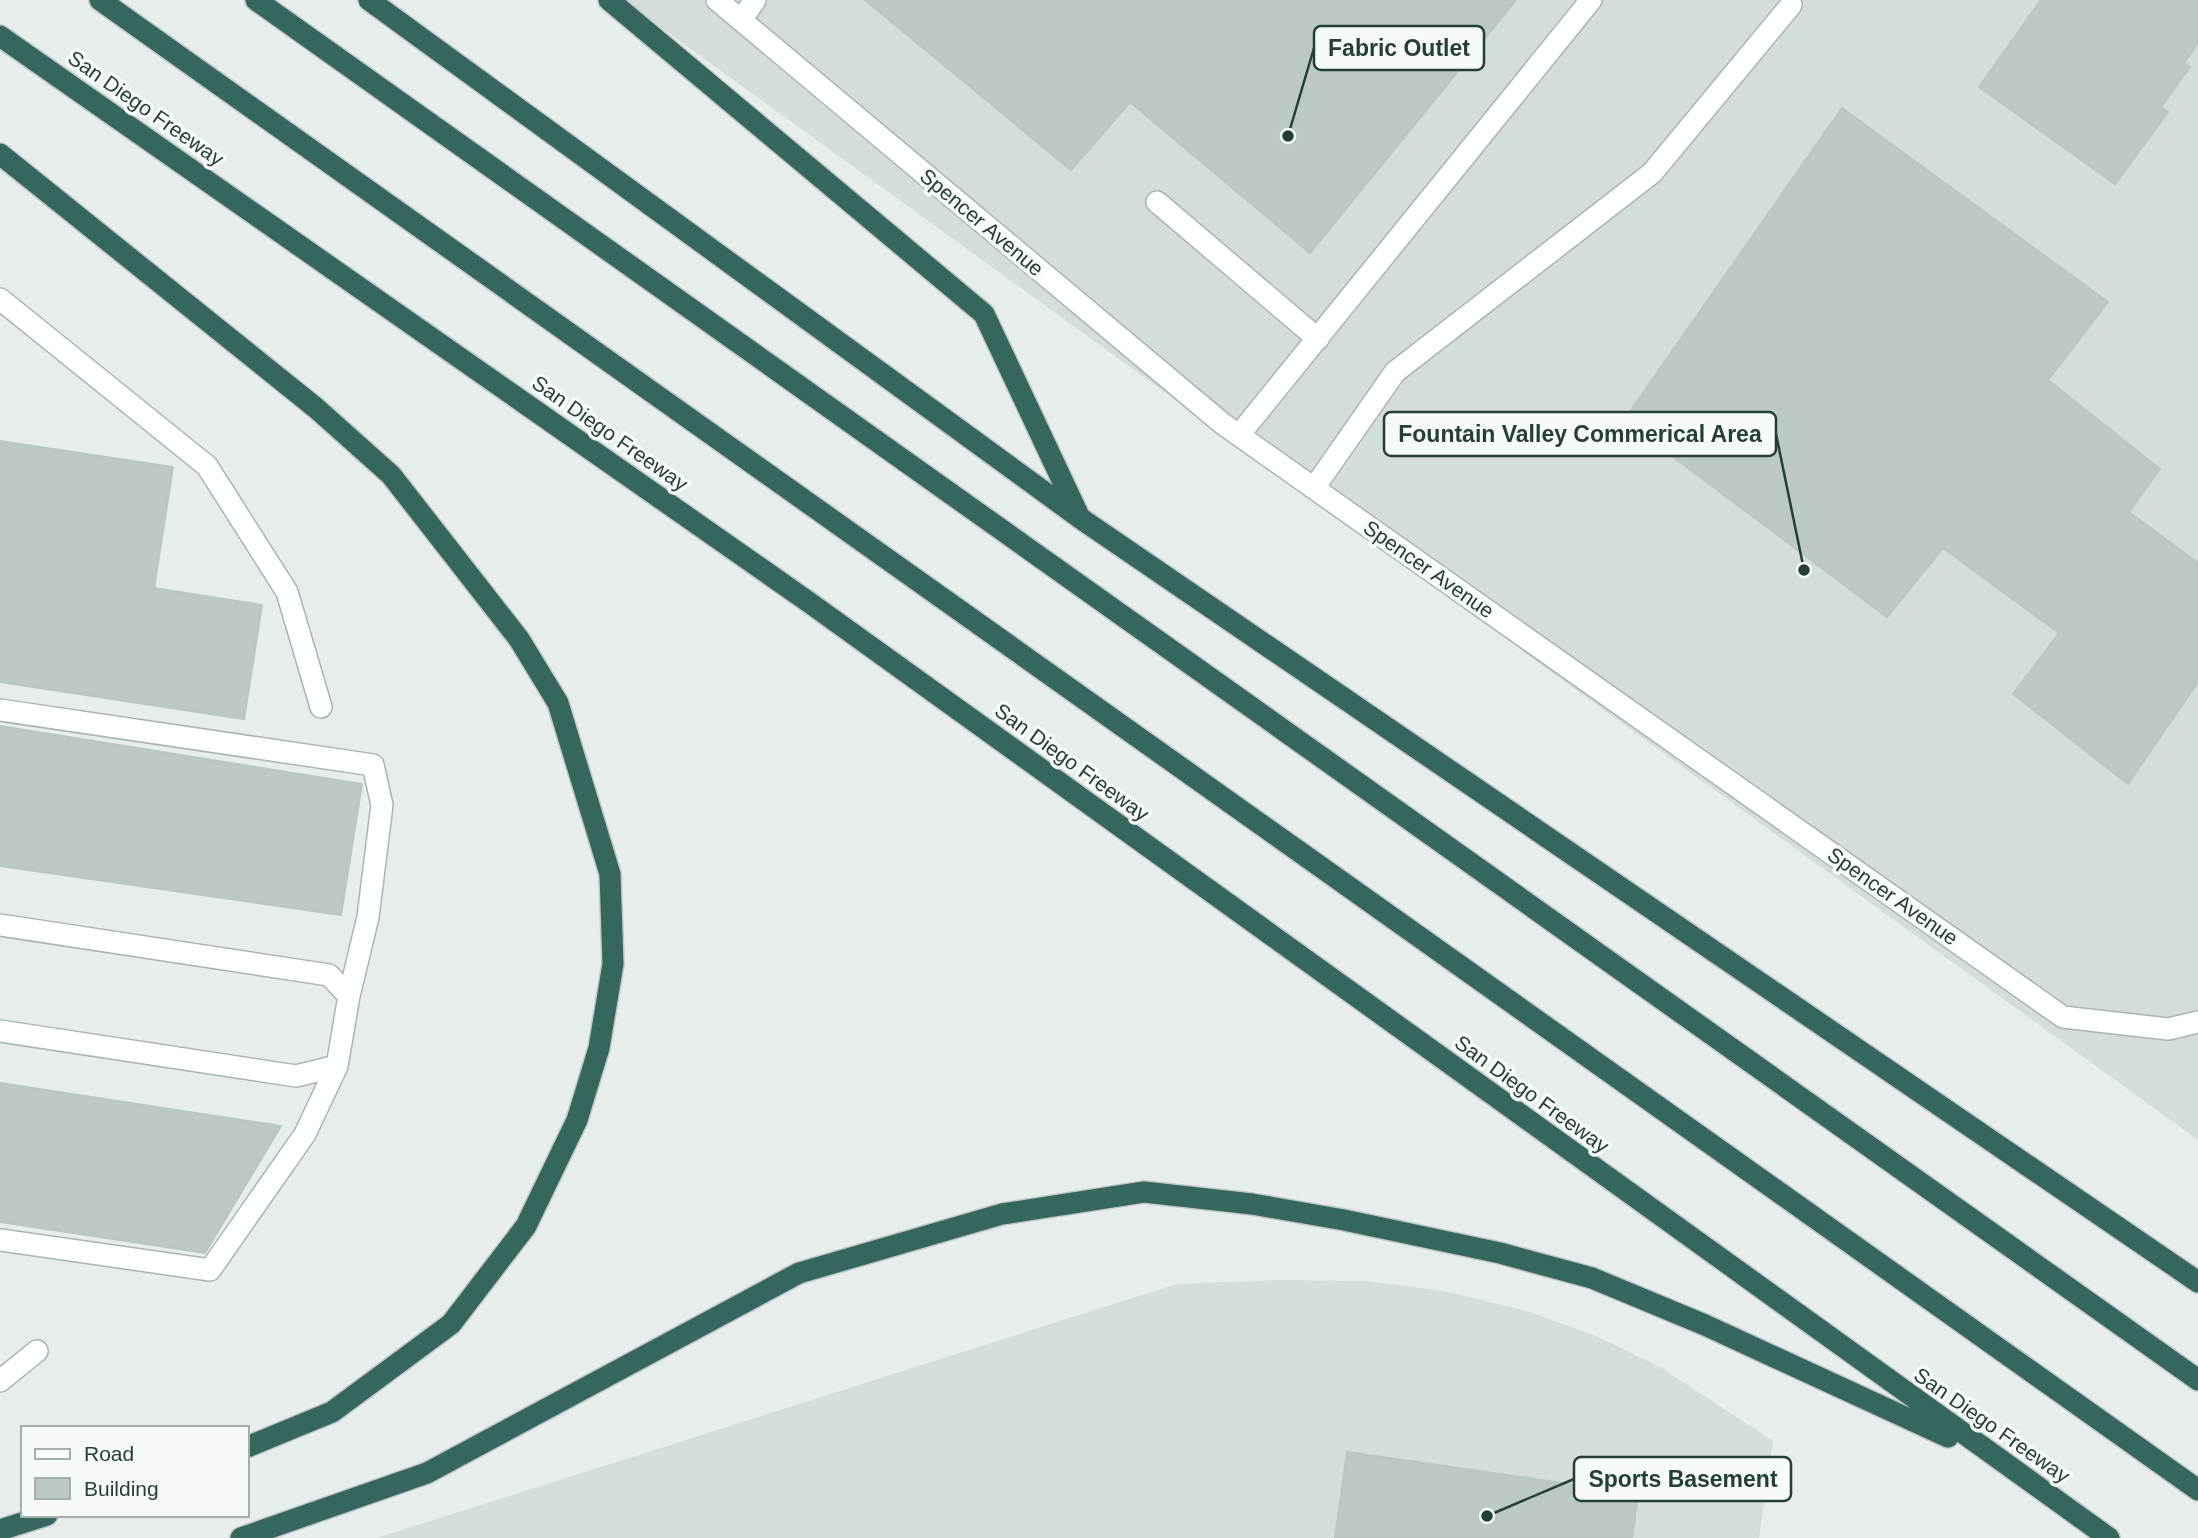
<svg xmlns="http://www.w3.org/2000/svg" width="2198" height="1538" font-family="Arial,sans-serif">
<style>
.built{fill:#d4ddd9}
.building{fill:#bbc8c3;stroke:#b9c6c1;stroke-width:2}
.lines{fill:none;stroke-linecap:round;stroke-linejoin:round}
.service-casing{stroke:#a9b5b1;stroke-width:24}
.minor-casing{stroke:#a9b5b1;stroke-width:24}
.motorway-casing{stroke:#c2c9c7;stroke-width:24}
.service{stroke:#fff;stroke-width:21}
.minor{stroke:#fff;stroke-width:21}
.motorway{stroke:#35675e;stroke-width:21}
.labels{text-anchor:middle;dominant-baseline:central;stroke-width:7;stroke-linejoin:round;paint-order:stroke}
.street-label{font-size:21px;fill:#263e38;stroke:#f6faf8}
.leader{fill:none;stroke:#263e38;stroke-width:2.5}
.callout-dot{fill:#263e38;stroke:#f6faf8;stroke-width:2.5}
.callout{fill:#f6faf8;stroke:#263e38;stroke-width:2.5}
.callout-label{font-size:23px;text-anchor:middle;font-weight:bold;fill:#263e38}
</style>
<rect width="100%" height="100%" fill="#e6edea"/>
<path class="built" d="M623 0H2198V1140Z
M1282 1280 1365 1281 1444 1291 1527 1311 1596 1336 1660 1367 1773 1441 1759 1538H377L1177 1284Z"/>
<path class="building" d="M865 0H1516L1310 253 1130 102 1071 170Z
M2041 0H2198V43L2184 63 2190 67 2161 107 2168 112 2115 184 1979 87Z
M1842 108 2108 302 2048 380 2160 469 2129 512 2198 563V682L2128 784 2013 694 2059 633 1943 548 1887 617 1624 420Z
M0 441 173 467 154 588 262 605 244 719 0 682Z
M0 726 362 784 341 915 0 866Z
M0 1083 281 1126 205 1253 0 1222Z
M1347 1452 1638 1494 1632 1538H1335Z"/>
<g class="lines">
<defs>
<path id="service" d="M741 20 755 0
M1157 202 1318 339
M0 299 207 466 287 592 321 707
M1239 435 1591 0
M1314 488 1395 372 1652 173 1791 5
M0 710 373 765 382 805 368 917 349 996
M0 925 329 975 349 996 337 1066 296 1076 0 1031
M0 1240 210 1270 305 1134 337 1066
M0 1381 37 1351"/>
<path id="minor" d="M717 0 1223 424 2063 1017 2168 1029 2198 1022"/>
<path id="motorway" d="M100 0 2198 1490
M256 0 2198 1380
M369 0 1080 518 2198 1282
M609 0 984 314 1079 516
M0 36 810 603 2109 1538
M0 154 316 408 391 475 519 639 558 703 610 874 613 964 599 1048 577 1120 526 1226 451 1324 332 1412 247 1447
M0 1530 47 1515
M241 1538 427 1473 799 1273 1002 1214 1144 1192 1252 1204 1344 1220 1500 1253 1592 1278 1705 1325 1948 1437"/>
</defs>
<use href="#service" class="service-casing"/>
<use href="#minor" class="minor-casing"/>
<use href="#motorway" class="motorway-casing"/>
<use href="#service" class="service"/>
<use href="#minor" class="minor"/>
<use href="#motorway" class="motorway"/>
</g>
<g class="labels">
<g class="street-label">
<text transform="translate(146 108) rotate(35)">San Diego Freeway</text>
<text transform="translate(982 222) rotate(40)">Spencer Avenue</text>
<text transform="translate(610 433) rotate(35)">San Diego Freeway</text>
<text transform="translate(1429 569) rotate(35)">Spencer Avenue</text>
<text transform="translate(1072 762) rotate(36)">San Diego Freeway</text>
<text transform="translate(1893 896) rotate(35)">Spencer Avenue</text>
<text transform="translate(1532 1094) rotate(36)">San Diego Freeway</text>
<text transform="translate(1992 1425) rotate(35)">San Diego Freeway</text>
</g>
</g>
<path class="leader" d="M1288 136L1314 48M1804 570L1776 434M1487 1516L1574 1479"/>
<g class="callout-dot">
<circle cx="1288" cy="136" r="7"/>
<circle cx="1804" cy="570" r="7"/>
<circle cx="1487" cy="1516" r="7"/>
</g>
<g class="callout">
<rect x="1314" y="26" width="170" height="44" rx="7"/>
<rect x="1384" y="412" width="392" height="44" rx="7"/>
<rect x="1574" y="1457" width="217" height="44" rx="7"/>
</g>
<g class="callout-label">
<text x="1399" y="56">Fabric Outlet</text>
<text x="1580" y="442">Fountain Valley Commerical Area</text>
<text x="1683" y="1487">Sports Basement</text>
</g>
<rect x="21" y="1426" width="228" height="91" fill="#f6faf8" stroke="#a3afab" stroke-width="2"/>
<rect x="35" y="1449" width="35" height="10" fill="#ffffff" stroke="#a3afab" stroke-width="2"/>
<text x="84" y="1461" font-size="21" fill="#263e38">Road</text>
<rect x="35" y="1478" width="35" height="21" fill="#bbc8c3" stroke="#a3afab" stroke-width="2"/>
<text x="84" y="1496" font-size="21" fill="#263e38">Building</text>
</svg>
